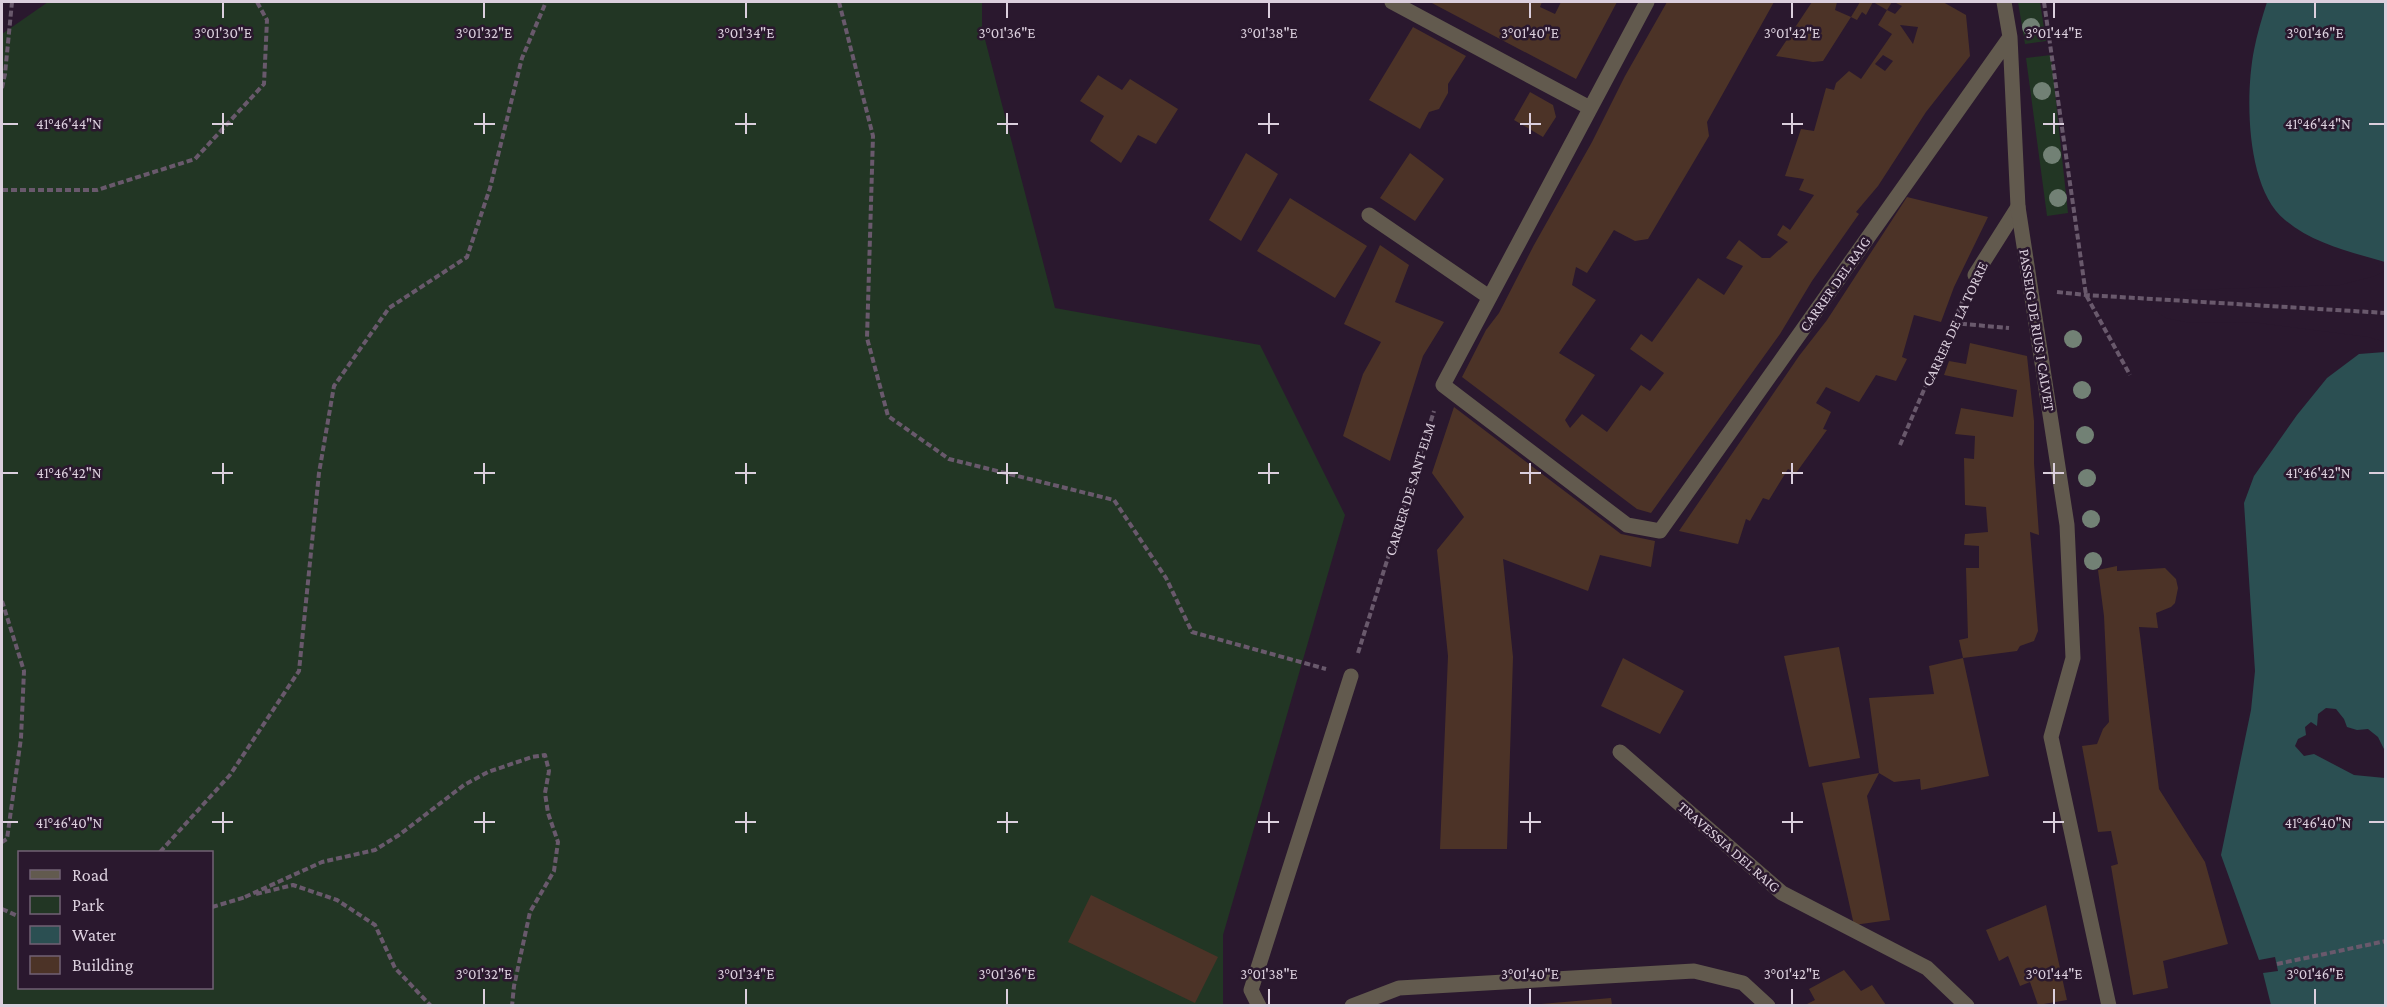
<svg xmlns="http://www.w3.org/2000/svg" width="2387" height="1007" font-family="'Crimson Pro',serif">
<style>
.green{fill:#223624;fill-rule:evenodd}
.water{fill:#2b4f52}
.pier{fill:#2a182e}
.building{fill:#4c3327;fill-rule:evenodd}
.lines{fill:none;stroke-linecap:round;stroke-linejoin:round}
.path{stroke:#69596c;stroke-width:4;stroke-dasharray:6 3;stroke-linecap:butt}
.pedestrian{stroke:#625a4e;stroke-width:15}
.minor{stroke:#625a4e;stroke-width:15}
.tree{fill:#728175}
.ticks{fill:none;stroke:#dbcfdd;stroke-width:2}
.labels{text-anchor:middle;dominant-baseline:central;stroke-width:5;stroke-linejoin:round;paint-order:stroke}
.street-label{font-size:15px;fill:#dbcfdd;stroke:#2a182e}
.ticks-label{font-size:15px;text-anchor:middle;fill:#dbcfdd;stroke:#2a182e;stroke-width:5;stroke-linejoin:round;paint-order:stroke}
</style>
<rect width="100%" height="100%" fill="#2a182e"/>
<path class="green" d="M48 2H982V28L1055 308 1260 345 1345 515 1223 935V1005H2V34ZM20 852H212V988H20Z
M2018 2H2040L2046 41 2025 44Z
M2051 55 2068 213 2047 216 2026 58Z"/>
<path class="water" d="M2267 2H2385V262C2351 252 2313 244 2285 220 2246 188 2245 96 2254 50 2257 34 2262 18 2267 2Z
M2385 352V751L2378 737 2368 729 2357 730 2347 727 2344 719 2336 709 2326 708 2318 714 2317 726 2311 722 2305 727 2306 735 2298 739 2295 746 2304 756 2314 754 2354 775 2385 778V1005H2271L2263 973 2278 971 2275 957 2259 960 2221 855 2251 710 2255 671 2244 503 2254 476 2297 415 2327 378 2359 354Z"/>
<path class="pier" d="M2385 271V342L2368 337 2259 323 2185 322 2166 318 2151 308 2157 291 2340 285 2375 276Z"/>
<path class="building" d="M1430 2H1542L1540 7 1555 14 1561 2H1617L1576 79Z
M1667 2H1774L1707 122 1709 136 1648 239 1635 241 1614 230 1587 273 1576 267 1572 285 1596 300 1559 353 1595 375 1565 420 1570 428 1582 414 1607 432 1641 385 1650 391 1664 373 1630 349 1641 334 1652 342 1698 278 1724 295 1743 266 1726 258 1739 240 1762 258H1770L1788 242 1777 235 1783 225 1790 230 1814 195 1799 190 1804 179 1785 176 1801 129 1814 131 1826 88 1834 90 1836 83 1849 71 1861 79 1892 34 1878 25 1887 10 1895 14 1902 6 1894 2H1943L1966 15 1970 56 1926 112 1878 186 1856 212 1859 214 1812 281 1780 334 1651 513 1637 509 1462 377 1486 330 1499 313 1534 245 1592 142 1625 76ZM1900 25 1918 27 1913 44ZM1883 55 1893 61 1885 71 1875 64Z
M1812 2H1837L1835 10 1851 17 1823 61 1813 62 1776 56Z
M1860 2H1892L1887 10 1873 2 1866 15 1862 12 1857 20 1851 17Z
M1413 27 1466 56 1448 84V93L1439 109 1429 112 1420 129 1369 100Z
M1098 75 1122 90 1130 79 1178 109 1156 144 1138 135 1121 163 1090 141 1104 116 1080 101Z
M1530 92 1553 105 1556 117 1543 137 1514 120Z
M1246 153 1278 174 1241 241 1209 220Z
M1410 153 1444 179 1415 221 1380 198Z
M1907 197 1988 217 1954 287 1941 322 1914 315 1902 357 1907 359 1896 381 1876 375 1859 402 1826 387 1816 403 1831 412 1823 429 1827 430 1796 473 1788 469 1769 500 1763 498 1750 521 1746 519 1738 544 1679 531 1799 356 1827 320Z
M1290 198 1367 246 1335 298 1257 251Z
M1380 245 1409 265 1395 302 1444 322 1423 356 1390 461 1343 436 1363 374 1381 342 1344 324Z
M1970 343 2027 356 2034 421V463L2039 535 2030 532 2038 631 2034 641 2020 646 2017 651 1963 658 1989 776 1921 790 1920 779 1894 782 1879 773 1869 698 1934 694 1929 666 1963 658 1959 640 1968 638 1966 568H1979V546L1964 545 1965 534 1988 532 1986 507 1965 505 1964 458 1974 459 1975 436 1955 434 1961 408 2013 417 2017 390 1944 375 1949 361 1966 364Z
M1454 407 1621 534 1655 541 1651 567 1600 555 1588 591 1503 559 1513 657 1507 849H1440L1448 656 1437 550 1464 517 1432 473Z
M2117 566V571L2165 568 2176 579 2178 588 2175 603 2171 607 2156 613 2158 628 2139 627 2159 789 2205 862 2228 944 2163 961 2168 988 2133 995 2111 866 2118 864 2111 831 2098 832 2082 746 2097 744 2103 729 2109 722 2104 616 2098 570Z
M1839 647 1860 758 1809 767 1784 656Z
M1623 658 1684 691 1660 734 1601 706Z
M1879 773 1867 796 1890 920 1854 925 1822 783Z
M1091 895 1218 957 1195 1003 1068 942Z
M2046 905 2067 1000 2038 1005 2030 982 2020 986 2008 956 1999 961 1986 930Z
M1844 970 1861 991 1872 985 1886 1005H1805L1815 1000 1809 989Z
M1611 998 1612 1005H1542L1541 1004Z"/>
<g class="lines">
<path class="path" d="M839 2 873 136 867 338 888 416 949 459 1114 500 1166 578 1192 632 1326 669
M2044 2 2086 295 2130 375
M2 88 5 74 12 2
M2 190H97L195 159 264 84 267 20 257 2
M2057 292 2086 295 2386 313
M1952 323 2009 328
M1900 445 1963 300
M2 601 24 671 21 738 7 839 2 842
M1358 653 1434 411
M160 852 230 775 299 671 319 473 334 386 389 308 467 257 490 188 522 58 546 2
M256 894 293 885 337 900 375 925 395 968 431 1006
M245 897 322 862 375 850 399 835 464 785 488 772 532 757 545 755 549 771 545 793 548 813 558 842 554 871 530 912 514 986 512 1006
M212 907 246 897
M2 909 20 917
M2277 964 2386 941"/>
<path class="pedestrian" d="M1975 275 2018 207"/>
<path class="minor" d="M1392 2 1590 108
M1647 2 1443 385 1627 525 1660 531 2010 37
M2004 2 2010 37 2018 207 2067 525 2073 658 2051 737 2109 1006
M1369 215 1489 297
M1620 752 1782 893 1927 968 1967 1006
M1259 1006 1251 990 1351 676
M1352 1006 1399 988 1694 971 1743 983 1768 1006"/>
</g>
<g class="tree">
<circle cx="2031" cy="27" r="9"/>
<circle cx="2042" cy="91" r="9"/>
<circle cx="2052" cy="155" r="9"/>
<circle cx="2058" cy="198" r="9"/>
<circle cx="2073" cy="339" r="9"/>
<circle cx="2082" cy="390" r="9"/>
<circle cx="2085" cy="435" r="9"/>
<circle cx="2087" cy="478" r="9"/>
<circle cx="2091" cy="519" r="9"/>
<circle cx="2093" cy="561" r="9"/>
</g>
<path class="ticks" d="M223 3V18M484 3V18M746 3V18M1007 3V18M1269 3V18M1530 3V18M1792 3V18M2054 3V18M2315 3V18M223 113V134M484 113V134M746 113V134M1007 113V134M1269 113V134M1530 113V134M1792 113V134M2054 113V134M3 124H18M212 124H233M474 124H495M735 124H756M997 124H1018M1258 124H1279M1520 124H1541M1782 124H1803M2043 124H2064M2369 124H2384M223 463V484M484 463V484M746 463V484M1007 463V484M1269 463V484M1530 463V484M1792 463V484M2054 463V484M3 473H18M212 473H233M474 473H495M735 473H756M997 473H1018M1258 473H1279M1520 473H1541M1782 473H1803M2043 473H2064M2369 473H2384M223 812V833M484 812V833M746 812V833M1007 812V833M1269 812V833M1530 812V833M1792 812V833M2054 812V833M3 822H18M212 822H233M474 822H495M735 822H756M997 822H1018M1258 822H1279M1520 822H1541M1782 822H1803M2043 822H2064M2369 822H2384M484 989V1004M746 989V1004M1007 989V1004M1269 989V1004M1530 989V1004M1792 989V1004M2054 989V1004M2315 989V1004"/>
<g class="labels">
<g class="street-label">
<text transform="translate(1835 284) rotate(-55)">CARRER DEL RAIG</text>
<text transform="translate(1955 324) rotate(-65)">CARRER DE LA TORRE</text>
<text transform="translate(2037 330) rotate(81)">PASSEIG DE RIUS I CALVET</text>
<text transform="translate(1410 489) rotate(-73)">CARRER DE SANT ELM</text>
<text transform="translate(1729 847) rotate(41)">TRAVESSIA DEL RAIG</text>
</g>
</g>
<g class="ticks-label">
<text x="223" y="38">3°01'30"E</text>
<text x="484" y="38">3°01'32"E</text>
<text x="746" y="38">3°01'34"E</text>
<text x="1007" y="38">3°01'36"E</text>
<text x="1269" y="38">3°01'38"E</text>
<text x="1530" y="38">3°01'40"E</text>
<text x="1792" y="38">3°01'42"E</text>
<text x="2054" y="38">3°01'44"E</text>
<text x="2315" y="38">3°01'46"E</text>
<text x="69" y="129">41°46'44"N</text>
<text x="2318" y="129">41°46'44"N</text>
<text x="69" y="478">41°46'42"N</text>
<text x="2318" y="478">41°46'42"N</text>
<text x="69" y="828">41°46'40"N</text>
<text x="2318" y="828">41°46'40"N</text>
<text x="484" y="979">3°01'32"E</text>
<text x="746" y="979">3°01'34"E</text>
<text x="1007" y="979">3°01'36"E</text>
<text x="1269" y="979">3°01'38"E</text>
<text x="1530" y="979">3°01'40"E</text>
<text x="1792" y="979">3°01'42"E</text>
<text x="2054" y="979">3°01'44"E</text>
<text x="2315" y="979">3°01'46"E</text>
</g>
<rect width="2387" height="1007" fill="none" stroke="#dbcfdd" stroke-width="6"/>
<rect x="18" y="851" width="195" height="138" fill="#2a182e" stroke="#716174" stroke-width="1.5"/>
<rect x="30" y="870" width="30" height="9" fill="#625a4e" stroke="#716174" stroke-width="1.5"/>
<text x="72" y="881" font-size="18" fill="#dbcfdd">Road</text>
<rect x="30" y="896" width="30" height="18" fill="#223624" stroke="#716174" stroke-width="1.5"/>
<text x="72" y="911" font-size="18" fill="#dbcfdd">Park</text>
<rect x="30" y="926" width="30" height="18" fill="#2b4f52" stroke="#716174" stroke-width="1.5"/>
<text x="72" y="941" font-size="18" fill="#dbcfdd">Water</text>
<rect x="30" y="956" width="30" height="18" fill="#4c3327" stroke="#716174" stroke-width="1.5"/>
<text x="72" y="971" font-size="18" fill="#dbcfdd">Building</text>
</svg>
